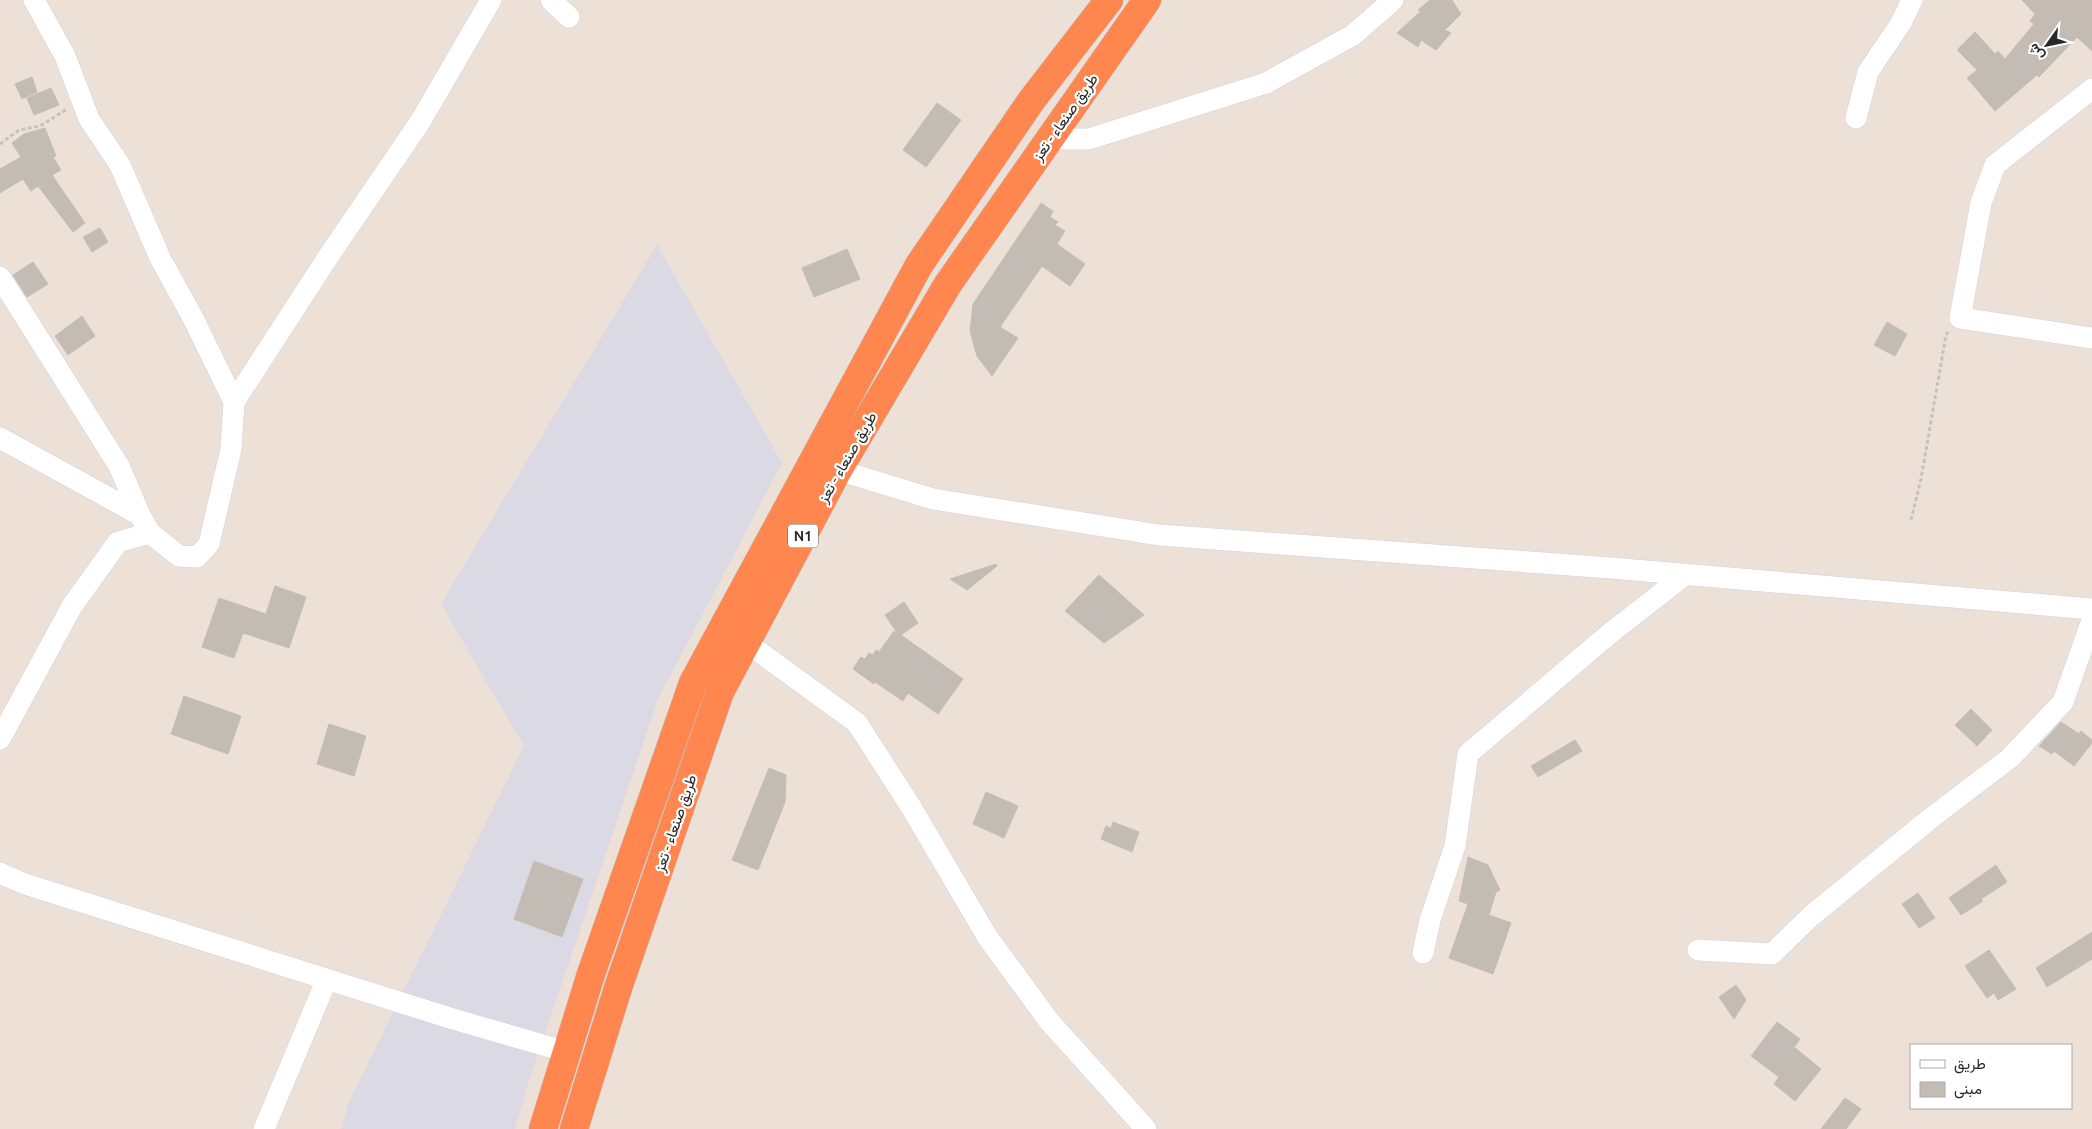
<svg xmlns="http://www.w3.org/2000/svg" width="2092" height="1129" font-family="Ubuntu,Vazirmatn,sans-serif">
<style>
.industrial{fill:#dbd9e3}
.building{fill:#c3bcb4;stroke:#c7bdb1}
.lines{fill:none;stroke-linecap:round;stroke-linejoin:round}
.minor-casing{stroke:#ccd3e3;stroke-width:22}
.highway-casing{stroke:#c3c3c3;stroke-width:29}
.path{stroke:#c3c3c3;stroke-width:3;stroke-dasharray:4 2.5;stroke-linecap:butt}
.minor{stroke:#fff;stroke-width:21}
.highway{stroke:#ff864f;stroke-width:28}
.labels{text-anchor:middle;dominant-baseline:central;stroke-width:4.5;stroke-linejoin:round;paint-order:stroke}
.shield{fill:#fff;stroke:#686868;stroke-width:1}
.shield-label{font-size:14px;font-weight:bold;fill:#282828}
.street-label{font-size:15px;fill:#282828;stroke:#fff}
</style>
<rect width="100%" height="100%" fill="#ece0d7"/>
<path class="industrial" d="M657 245 782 463 658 699 528 1084 515 1129H341L349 1102 524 746 441 604Z"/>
<path class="building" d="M1430 0H1452L1461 14 1445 30 1451 33 1436 50 1421 40 1418 47 1397 33 1421 11 1418 10Z
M2022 0H2092V51L2077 37 2039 77 2037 75 1995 111 1967 78 1977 70 1957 50 1975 32 1995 54 1998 51 2005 59 2034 24 2030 21 2035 14Z
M32 77 37 92 22 99 15 84Z
M51 88 59 105 34 115 27 98Z
M937 103 961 120 926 167 903 150Z
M45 128 56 156 53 157 61 170 52 175 85 223 73 232 38 186 31 191 23 179 0 193V169L21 157 12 143 24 134Z
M1041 203 1053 211 1050 217 1058 222 1055 225 1065 231 1057 244 1085 264 1070 286 1042 266 1000 327 1018 338 992 376 977 356 970 331 973 304Z
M100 228 108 242 92 252 83 237Z
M847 249 860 279 814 297 802 268Z
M33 262 48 284 27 297 13 275Z
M82 316 95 336 68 355 55 336Z
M1887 322 1907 334 1895 356 1874 345Z
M996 564 997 566 967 590 950 579Z
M1099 575 1144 615 1104 643 1065 611Z
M275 586 306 597 289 648 243 633 234 658 202 647 219 598 266 614Z
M904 602 918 623 901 635 963 679 938 714 908 693 903 701 875 682 874 684 853 669 861 657 865 659 869 653 873 655 876 650 879 652 894 631 898 634 885 615Z
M184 696 241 716 228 754 171 734Z
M1971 709 1992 730 1977 746 1955 725Z
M2061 722 2079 734 2081 731 2092 740V743L2074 766 2054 751 2052 754 2039 746Z
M329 724 366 736 354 776 317 764Z
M1575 740 1582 751 1538 777 1531 766Z
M769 768 786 775 785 802 758 870 732 860Z
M986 792 1018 806 1004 838 973 824Z
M1113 822 1139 832 1132 852 1101 839 1106 826 1111 828Z
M1468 857 1488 865 1500 890 1496 892 1489 915 1511 923 1493 974 1449 958 1468 904 1459 901Z
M534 861 583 879 562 937 514 919Z
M1996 865 2007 882 1981 899 1983 901 1961 915 1949 898Z
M1918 893 1935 918 1919 928 1902 904Z
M2092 932V959L2047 987 2036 968Z
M1989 950 2016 989 1998 1000 1994 993 1987 998 1965 966Z
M1736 985 1746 1000 1734 1019 1719 997Z
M1777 1022 1800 1039 1794 1047 1821 1069 1795 1101 1774 1084 1779 1077 1751 1056Z
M1845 1098 1861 1109 1846 1129H1821Z"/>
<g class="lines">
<defs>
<path id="minor" d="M34 0 65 56 89 119 120 165 160 258 193 318 234 402 231 449 209 544 197 557 179 556 150 533
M551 0 569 17
M2092 89 1995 165 1981 203 1960 318 2092 338
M1856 118 1868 72 1901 23 1912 0
M1050 139H1089L1266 83 1353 35 1393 0
M0 277 119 466 140 515 150 533 118 542 72 606 0 739
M234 402 328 257 420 122 491 0
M0 438 140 515
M838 470 933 499 1159 535 1611 568 2092 609
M746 642 857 723 911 807 988 938 1049 1021 1146 1129
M0 873 25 884 453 1019 567 1052
M1698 950 1772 954 1811 916 1931 818 2010 758 2063 702 2092 620
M1423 953 1430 920 1455 846 1468 754 1608 635 1686 574
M264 1129 327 979"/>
<path id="highway" d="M543 1129 591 974 693 683 919 265 1031 101 1109 0
M574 1129 618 988 720 692 838 470 948 284 1147 0"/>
</defs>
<use href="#minor" class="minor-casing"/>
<use href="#highway" class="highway-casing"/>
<path class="path" d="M0 144 19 130 40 126 67 109
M1911 520 1921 479 1946 335 1948 332"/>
<use href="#minor" class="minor"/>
<use href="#highway" class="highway"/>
</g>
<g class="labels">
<rect class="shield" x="788" y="524.5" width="30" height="23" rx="4"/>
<g class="shield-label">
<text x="803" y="536">N1</text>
</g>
<g class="street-label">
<text transform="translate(1065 117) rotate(-55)">طريق صنعاء - تعز</text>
<text transform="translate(847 457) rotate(-60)">طريق صنعاء - تعز</text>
<text transform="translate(675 823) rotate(-71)">طريق صنعاء - تعز</text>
</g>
</g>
<rect x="1910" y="1044" width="162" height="65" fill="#ffffff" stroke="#a9a9a9"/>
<rect x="1920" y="1060" width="25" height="8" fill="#ffffff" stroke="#a9a9a9"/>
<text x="1954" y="1069" font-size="15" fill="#282828">طريق</text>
<rect x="1920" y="1082" width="25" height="15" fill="#c3bcb4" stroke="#a9a9a9"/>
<text x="1954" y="1094" font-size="15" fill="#282828">مبنى</text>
<g transform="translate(2047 45) rotate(237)" stroke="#ffffff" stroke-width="4" paint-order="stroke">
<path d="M0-4L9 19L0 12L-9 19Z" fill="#282828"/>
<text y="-8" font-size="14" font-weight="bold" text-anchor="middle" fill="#282828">ش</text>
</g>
</svg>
